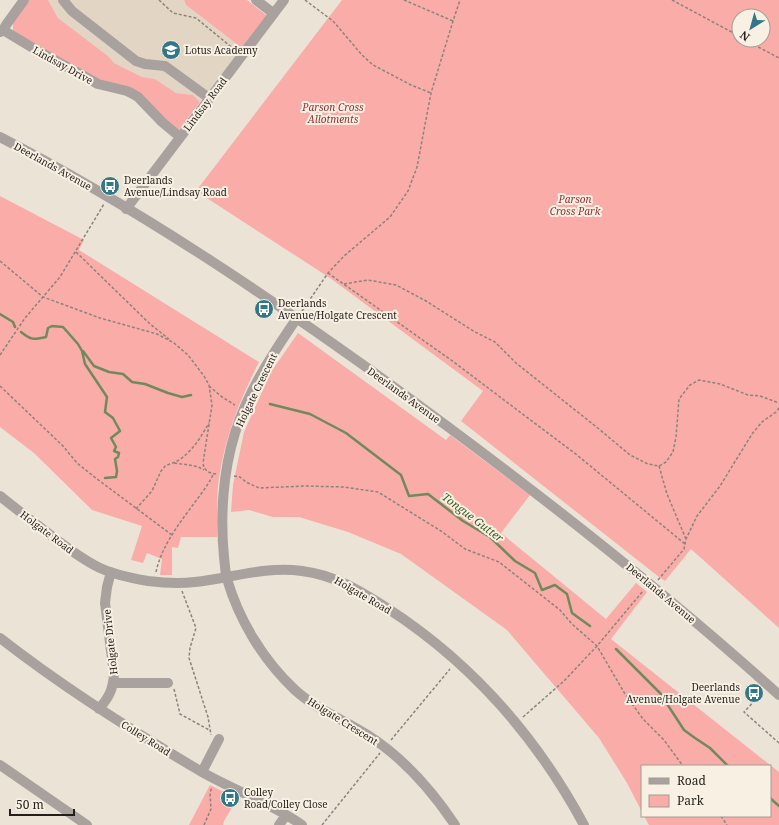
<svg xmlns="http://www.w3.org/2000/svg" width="779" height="825" font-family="'Noto Serif',serif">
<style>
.built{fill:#e2d5c3}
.green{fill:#faaca9;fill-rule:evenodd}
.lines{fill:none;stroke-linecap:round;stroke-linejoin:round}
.stream{stroke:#718a5d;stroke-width:2.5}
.path{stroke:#8a847b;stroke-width:1.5;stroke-dasharray:3 2;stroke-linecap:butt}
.minor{stroke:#a8a19e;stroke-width:10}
.labels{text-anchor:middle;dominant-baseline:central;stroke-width:4;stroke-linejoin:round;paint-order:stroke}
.poi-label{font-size:10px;fill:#221e1a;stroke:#f8f0e3;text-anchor:start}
.street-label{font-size:10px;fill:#221e1a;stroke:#f8f0e3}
.park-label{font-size:10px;font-style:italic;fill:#8d3134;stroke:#f8f0e3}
.water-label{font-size:11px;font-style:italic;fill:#375a1b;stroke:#f8f0e3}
</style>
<rect width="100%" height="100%" fill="#ebe3d6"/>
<path class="built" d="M48 0H184L186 5 242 48 200 102 193 95 176 93 155 79 142 77 114 63 108 56 58 18Z"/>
<path class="green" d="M29 0H48L58 18 108 56 114 63 142 77 155 79 176 93 193 95 200 102 179 130 168 122 152 106 97 79 18 37 13 30V23Z
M184 0H247L270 18 242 48 186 5Z
M342 0H779V628L691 549 665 581 659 577 461 421 483 391 330 278 196 191ZM739 16H763V40H739Z
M0 196 84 240 79 250 259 362C240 399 225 437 219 478 216 497 218 518 217 537H181L178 548 172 547V575H160L162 559 147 553 143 563 131 560 142 526 92 510 34 453 0 427Z
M298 333 446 440 450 435 530 495 501 533 606 619 636 583 647 592 611 639 779 772V825H649L644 816H770V766H642V812L627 783 599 738 507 630 401 554 348 532 299 517H273L249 510 231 512 233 485 244 432 271 372Z
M210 785 237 799 224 821 223 825H189Z"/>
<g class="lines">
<path class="stream" d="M0 314 13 322 15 327
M21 332C31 340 34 340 46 337L48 328 52 326 63 327 78 344 82 351 85 364 107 397 105 412 113 418 120 431 111 438 116 447 114 451 119 453 118 457 115 459 117 471 116 477 105 478
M83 351 94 366 109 372 123 374 132 382 145 384 168 393 182 397 191 395
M270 404 310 414 346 433 401 475 409 496 428 494 463 521 490 537 515 561 535 573 542 590 555 585 567 594 572 613 590 626
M616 649 660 693 684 730 695 738 710 748 728 766
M770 798 779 806"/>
<path class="path" d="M159 0 173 13 196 18 235 50
M305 0 333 21 362 55 373 65 411 85 431 93
M404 0 453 21
M672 0 739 36
M745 40 779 58
M76 252 150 324 169 339
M0 261 43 297 100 318 157 334 174 343 188 355 204 376 209 385 212 405 203 463C204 471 209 473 216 474
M328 273 451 360 577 455 685 544
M344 284 368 280 396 285 426 301 475 332 495 342 516 363 599 429 630 455 648 464 659 466 666 462 673 452 676 437 679 399 690 385 699 380 720 384 748 395 760 396 779 403
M302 311 328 273 344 256 390 217 408 191 417 167 431 93 453 21 460 0
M0 355 25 318 60 277 104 204
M0 386 63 446 77 463 97 479 172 535
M209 386 222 397 235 405
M174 463C185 465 194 464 204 470
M659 466 667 494 686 539
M234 476 240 477 246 482 259 488 306 486 344 487 378 492 441 531 465 549 499 562 560 610 572 624 597 646 625 694 643 719 664 740 683 766
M136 509 152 491 161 471 166 465C187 461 199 440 209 423
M156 572C162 544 182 520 198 498 204 490 209 483 213 475
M658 580 684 549 686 539 697 516 720 486 752 434 762 422 776 412 779 408
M182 591 196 628 190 648 189 658 208 717 211 735
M174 689 180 714 211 731
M762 693 744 712 779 743
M523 717 564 681 597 646 643 591
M391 740 450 669
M721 816 727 825
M204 825 211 809 210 793 212 787
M322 825 380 753"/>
<path class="minor" d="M63 0 72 11 136 61 145 64 165 66 209 98
M256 0 273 13
M3 30 38 51 98 84 127 91 133 94 138 97 162 122 180 137
M0 32 3 30 6 25 24 0
M0 137C136 207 263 293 387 382 522 480 655 583 779 695
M126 209 284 0
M297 318C273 353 248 391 235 433 223 471 220 517 224 557 225 564 225 572 227 579 239 620 263 660 295 690 316 709 342 719 366 734 403 757 431 789 455 825
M0 496C16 509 32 521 49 534 65 546 81 559 100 568 115 575 131 578 148 581 163 583 180 584 195 582 231 578 265 566 302 571 335 575 360 591 387 608 472 663 536 736 584 825
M0 638C64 688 132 731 202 772 235 791 271 803 302 825
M114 683H168
M99 709C109 697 113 690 114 674L105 603 107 587 111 572
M0 765 87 825
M202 772 219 739
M279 825 286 815"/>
</g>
<defs>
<symbol id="school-disc" viewBox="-11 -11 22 22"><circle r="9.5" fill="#347788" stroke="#f8f0e3"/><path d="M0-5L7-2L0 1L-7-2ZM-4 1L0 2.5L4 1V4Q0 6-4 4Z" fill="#fff"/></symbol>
<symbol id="bus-disc" viewBox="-11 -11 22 22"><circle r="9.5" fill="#347788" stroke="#f8f0e3"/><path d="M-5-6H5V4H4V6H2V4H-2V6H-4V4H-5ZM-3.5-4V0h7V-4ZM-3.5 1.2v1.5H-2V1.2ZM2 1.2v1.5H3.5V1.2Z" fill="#fff"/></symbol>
</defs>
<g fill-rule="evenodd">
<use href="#school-disc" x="160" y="39" width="22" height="22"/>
<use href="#bus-disc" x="99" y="175" width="22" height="22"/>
<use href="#bus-disc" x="253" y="298" width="22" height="22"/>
<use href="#bus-disc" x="743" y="682" width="22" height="22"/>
<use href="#bus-disc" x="219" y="787" width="22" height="22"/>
</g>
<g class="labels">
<g class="poi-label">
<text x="185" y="50">Lotus Academy</text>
<text x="124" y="180">Deerlands<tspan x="124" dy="12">Avenue/Lindsay Road</tspan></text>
<text x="278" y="303">Deerlands<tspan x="278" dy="12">Avenue/Holgate Crescent</tspan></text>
<text x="740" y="687" text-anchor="end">Deerlands<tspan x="740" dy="12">Avenue/Holgate Avenue</tspan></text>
<text x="244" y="792">Colley<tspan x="244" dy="12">Road/Colley Close</tspan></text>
</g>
<g class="street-label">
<text transform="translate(63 65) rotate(29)">Lindsay Drive</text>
<text transform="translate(205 104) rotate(-53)">Lindsay Road</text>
<text transform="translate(53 166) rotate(29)">Deerlands Avenue</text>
<text transform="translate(256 390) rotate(-64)">Holgate Crescent</text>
<text transform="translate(404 395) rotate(36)">Deerlands Avenue</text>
<text transform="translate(47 532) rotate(37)">Holgate Road</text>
<text transform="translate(661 593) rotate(40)">Deerlands Avenue</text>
<text transform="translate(363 595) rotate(30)">Holgate Road</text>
<text transform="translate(110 642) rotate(-96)">Holgate Drive</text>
<text transform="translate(343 721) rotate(32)">Holgate Crescent</text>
<text transform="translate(146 738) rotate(32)">Colley Road</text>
</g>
<g class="park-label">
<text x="333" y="107">Parson Cross<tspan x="333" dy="12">Allotments</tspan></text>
<text x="575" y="199">Parson<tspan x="575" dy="12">Cross Park</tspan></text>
</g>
<g class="water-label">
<text transform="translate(473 517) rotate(37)">Tongue Gutter</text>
</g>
</g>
<rect x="641" y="765" width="130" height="52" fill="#f8f0e3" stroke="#a29c93"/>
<rect x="649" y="778" width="20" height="6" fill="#a8a19e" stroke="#a29c93"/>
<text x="677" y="785" font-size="12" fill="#221e1a">Road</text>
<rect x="649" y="795" width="20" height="12" fill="#faaca9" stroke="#a29c93"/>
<text x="677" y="805" font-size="12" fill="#221e1a">Park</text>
<g transform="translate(751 28) rotate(217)"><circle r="19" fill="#f8f0e3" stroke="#a29c93"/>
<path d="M0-3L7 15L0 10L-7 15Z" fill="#347788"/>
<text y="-6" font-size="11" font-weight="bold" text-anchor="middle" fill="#221e1a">N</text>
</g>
<path d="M10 809v6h64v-6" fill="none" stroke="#221e1a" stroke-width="2"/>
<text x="16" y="809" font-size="12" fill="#221e1a" stroke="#f8f0e3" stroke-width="3" paint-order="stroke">50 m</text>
</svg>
